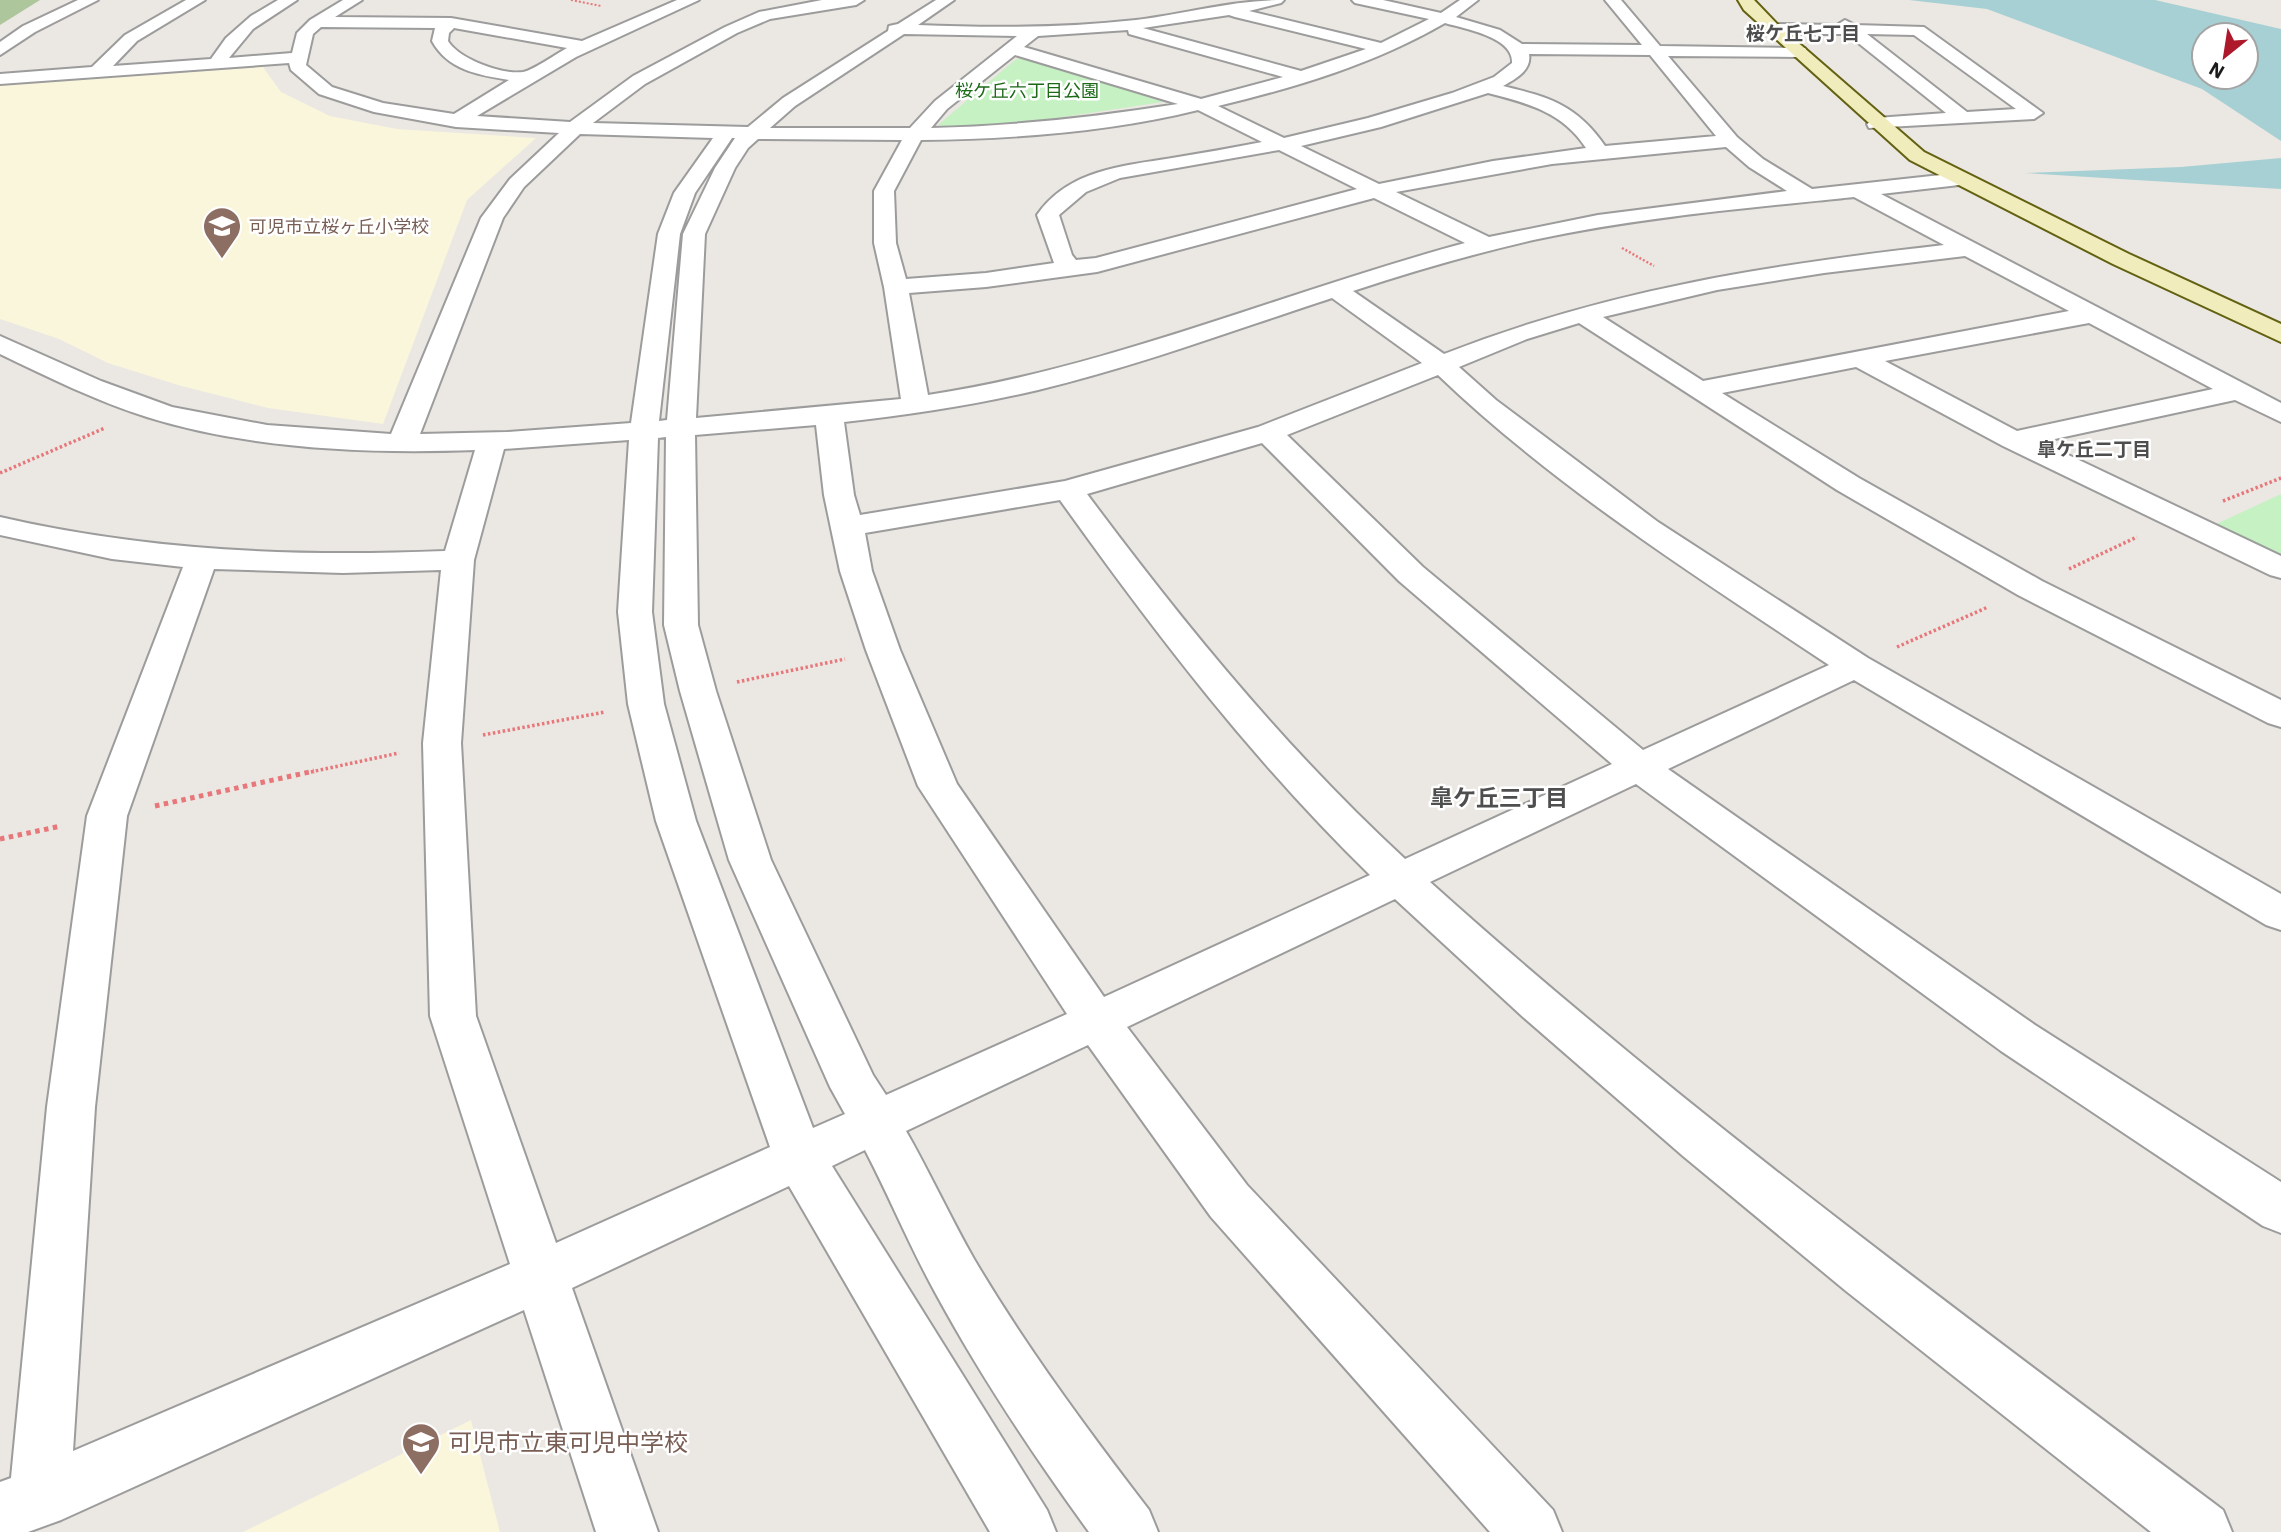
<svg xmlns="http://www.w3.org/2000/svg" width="2281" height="1532" font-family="'IBM Plex Sans','Noto Sans JP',sans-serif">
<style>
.education{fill:#faf6dc}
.forest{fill:#adc69c}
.park{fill:#c5f1c3}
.water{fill:#a7d0d4;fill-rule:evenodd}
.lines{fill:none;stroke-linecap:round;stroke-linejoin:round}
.street-casing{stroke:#9c9c9c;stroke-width:4}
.secondary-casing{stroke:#636112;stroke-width:4}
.path-far3{stroke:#e7777a;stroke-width:2;stroke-dasharray:2 2;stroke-linecap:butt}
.path-far2{stroke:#e7777a;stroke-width:2.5;stroke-dasharray:2 2;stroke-linecap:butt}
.path-far1{stroke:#e7777a;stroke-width:3.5;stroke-dasharray:2.5 2.5;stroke-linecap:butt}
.path{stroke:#e7777a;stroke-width:5;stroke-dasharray:4.5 4.5;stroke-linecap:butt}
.street{fill:#fff;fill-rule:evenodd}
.secondary{fill:#f0ecbb;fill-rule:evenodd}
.labels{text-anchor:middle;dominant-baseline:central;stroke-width:5;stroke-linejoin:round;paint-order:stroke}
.far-park-label{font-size:18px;fill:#1c6a18;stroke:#fff}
.far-education-label{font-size:18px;fill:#785e54;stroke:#fff;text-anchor:start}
.far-neighbourhood-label{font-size:19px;font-weight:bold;fill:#4e4e4e;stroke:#fff}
.neighbourhood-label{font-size:23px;font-weight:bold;fill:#4e4e4e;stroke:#fff}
.near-education-label{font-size:24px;fill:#785e54;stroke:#fff;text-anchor:start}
</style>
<rect width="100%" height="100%" fill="#ebe7e2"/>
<path class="education" d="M263 67 281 92 330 116 397 129 536 138 467 200 383 424 268 408 178 385 108 363 59 339 0 319V85Z
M471 1420 500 1532H243Z"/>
<path class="forest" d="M0 0H40L0 25Z"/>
<path class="park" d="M1025 57 1169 101 1036 121 952 127 938 125 1015 60Z
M2281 494V555L2212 526Z"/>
<path class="water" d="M1909 0H2155L2281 29V141L2202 89 1987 9ZM2246 35V77H2204V35Z
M2281 158V189L2025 173 2181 167Z"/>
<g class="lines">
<defs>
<path id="street" d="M78 0H98L35 32 0 55V42L23 26Z
M186 0H205L137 41 113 66 211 59 226 38 251 16 278 0H297L253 29 229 58 292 53 297 33 310 20 343 0H362L335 17 451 18 582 41 677 0H699L576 57 477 116 570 122 633 76 725 27 759 12 822 0H864L856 5 770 19 737 33 645 84 593 123 748 127 783 98 888 31 889 26 898 24 936 0H954L918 25C991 28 1064 28 1136 20 1185 14 1234 0 1284 0L1281 3 1249 11 1381 43 1429 19 1355 3 1352 0H1383L1441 13 1460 0H1478L1456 17 1500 30 1522 44 1642 45 1605 0H1621L1660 46 1805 48 1807 52 1805 56 1799 57 1668 56 1737 137 1763 159 1812 189 1959 173 1966 175 1969 179 1966 183 1959 185 1881 194 2281 403V422L2235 400 2041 442 2281 556V578L2270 575 2003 446 1856 367 1722 393 1859 478 2042 581 2281 700V727L2268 723 2018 595 1837 490 1579 323 1527 339 1459 367 1496 400 1658 522 1868 658 2281 894V930L2266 925 1854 680 1668 769 2035 1025 2281 1182V1233L2263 1226 2001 1051 1636 784 1430 882C1681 1108 1953 1307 2223 1510L2232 1532H2151L1846 1291 1683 1156 1523 1017 1395 899 1127 1027 1247 1185 1553 1510 1562 1532H1490L1211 1217 1088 1045 906 1131C930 1173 950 1217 974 1259 1026 1347 1087 1429 1149 1510L1158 1532H1089C1034 1456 981 1377 936 1294 910 1247 890 1198 865 1150L832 1166 1047 1510 1056 1532H990L789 1186 572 1288 658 1532H596L524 1310 61 1520 28 1532H0V1482L11 1478 47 1107 87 816 183 567 112 559 0 535V517C147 551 294 557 445 551L475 450C369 454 249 449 147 417 96 401 48 377 0 354V336L101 381 172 407 267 425 391 434 481 218 510 179 559 133 456 127 374 112 319 94 291 70 289 63 0 84V74L92 67 125 35ZM1229 15 1235 17 1366 49 1301 71 1143 28ZM1445 23C1465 29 1514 37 1512 63L1494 77 1452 93 1368 118 1284 138 1218 106C1297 87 1374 64 1445 23ZM321 27 435 28 432 41C448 70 478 75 509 80L454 114 383 103 332 87 306 65 313 34ZM454 28 567 48C556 54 534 70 523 72 502 75 459 59 448 41L449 33ZM1128 30 1129 34 1283 77 1201 99 1024 47 1038 36ZM904 34 1017 36 935 101 910 128H770L795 106ZM1529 54 1650 55 1716 136 1605 146C1577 105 1549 97 1503 86 1516 79 1532 70 1529 54ZM1015 55 1178 104C1096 117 1014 126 931 128L947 109ZM1488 93C1527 103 1563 112 1586 148L1493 161 1379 184 1301 146 1381 127ZM1198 110 1262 142C1232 148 1202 153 1172 158 1122 166 1068 170 1037 215L1054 263 986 273 906 279 896 243 894 191 921 140C1013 139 1109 132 1198 110ZM580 134 713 138 674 193 658 234 631 423 507 432 420 434 503 218 524 187ZM732 138H735L715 168 683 234 667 420 659 421 680 234 695 193ZM758 139 902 140 874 191V243L884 287 901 399 696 418 705 234 735 168 748 148ZM1726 147 1749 167 1787 191 1598 215 1489 237 1396 192 1552 164ZM1279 150 1357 189 1096 258 1076 260 1072 255 1059 215 1086 192 1120 178ZM1854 197 1944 245C1769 265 1610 289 1444 354L1353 291C1414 271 1475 253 1538 239 1642 217 1749 208 1854 197ZM1374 198 1465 243C1286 291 1113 367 928 395L909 293 986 287 1097 272ZM1965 256 2069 311 1703 381 1603 317 1717 290 1824 273ZM1332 298 1422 363 1258 427 1065 481 860 515 854 495 844 422C909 415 974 405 1038 390 1138 366 1234 330 1332 298ZM2089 323 2213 389 2017 431 1885 361ZM1438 375C1555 487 1694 575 1829 665L1643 750 1423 567 1287 435ZM816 425 824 495 840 571 866 650 918 786 1067 1014 886 1095 873 1075 771 860 716 691 698 625 695 435ZM666 437 664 625 680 691 729 860 830 1087 845 1114 813 1128 696 821 664 704 652 612 658 438ZM629 440 618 612 628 704 656 821 770 1147 556 1243 476 1016 461 743 474 560 504 449ZM1262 443 1399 581 1612 764 1405 859C1285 748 1184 624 1087 494ZM1060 500C1155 633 1253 761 1370 875L1104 997 957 784 900 650 872 571 865 533ZM214 569 343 573 441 570 423 743 430 1016 510 1264 73 1451 95 1107 127 816Z
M1845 20 1855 25 1924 27 2043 113 2034 119 1869 128 1867 124 1876 118 1946 113 1847 34H1773L1765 29 1773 24 1837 25ZM1867 34 1914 35 2016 109 1967 112Z"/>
<path id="secondary" d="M1738 0H1754L1779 26 1924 152 2129 254 2281 324V342L2113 264 1910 160 1744 10Z"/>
</defs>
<use href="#street" class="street-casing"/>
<use href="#secondary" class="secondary-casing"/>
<path class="path-far3" d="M571 0 601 6"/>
<path class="path-far2" d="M1622 248 1654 266"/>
<path class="path-far1" d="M0 473 105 428
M2223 501 2281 478
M2069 569 2137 537
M1897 647 1988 607
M737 682 845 659
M483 735 605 712
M306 773 399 753"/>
<path class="path" d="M155 806 314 771
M0 839 61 826"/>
<use href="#street" class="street"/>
<use href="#secondary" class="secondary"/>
</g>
<defs>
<symbol id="school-pin" viewBox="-11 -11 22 30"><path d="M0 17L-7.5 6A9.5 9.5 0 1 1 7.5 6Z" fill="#8d6e63" stroke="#fff"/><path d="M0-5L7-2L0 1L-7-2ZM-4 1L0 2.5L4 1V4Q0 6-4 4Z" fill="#fff"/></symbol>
</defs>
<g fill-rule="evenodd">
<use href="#school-pin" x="200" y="204" width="44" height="60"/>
<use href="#school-pin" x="399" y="1420" width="44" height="60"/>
</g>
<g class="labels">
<g class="far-park-label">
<text x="1027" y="90">桜ケ丘六丁目公園</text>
</g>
<g class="far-education-label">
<text x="249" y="226">可児市立桜ヶ丘小学校</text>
</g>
<g class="far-neighbourhood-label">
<text x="1803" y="33">桜ケ丘七丁目</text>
<text x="2094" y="449">皐ケ丘二丁目</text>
</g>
<g class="neighbourhood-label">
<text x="1499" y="797">皐ケ丘三丁目</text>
</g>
<g class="near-education-label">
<text x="448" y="1442">可児市立東可児中学校</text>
</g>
</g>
<g transform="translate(2225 56) rotate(210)"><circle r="33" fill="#ffffff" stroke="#a4a4a4" stroke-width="2"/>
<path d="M0-5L12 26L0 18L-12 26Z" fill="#ae182b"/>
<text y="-10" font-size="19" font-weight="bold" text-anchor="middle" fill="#1b1b1b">N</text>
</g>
</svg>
